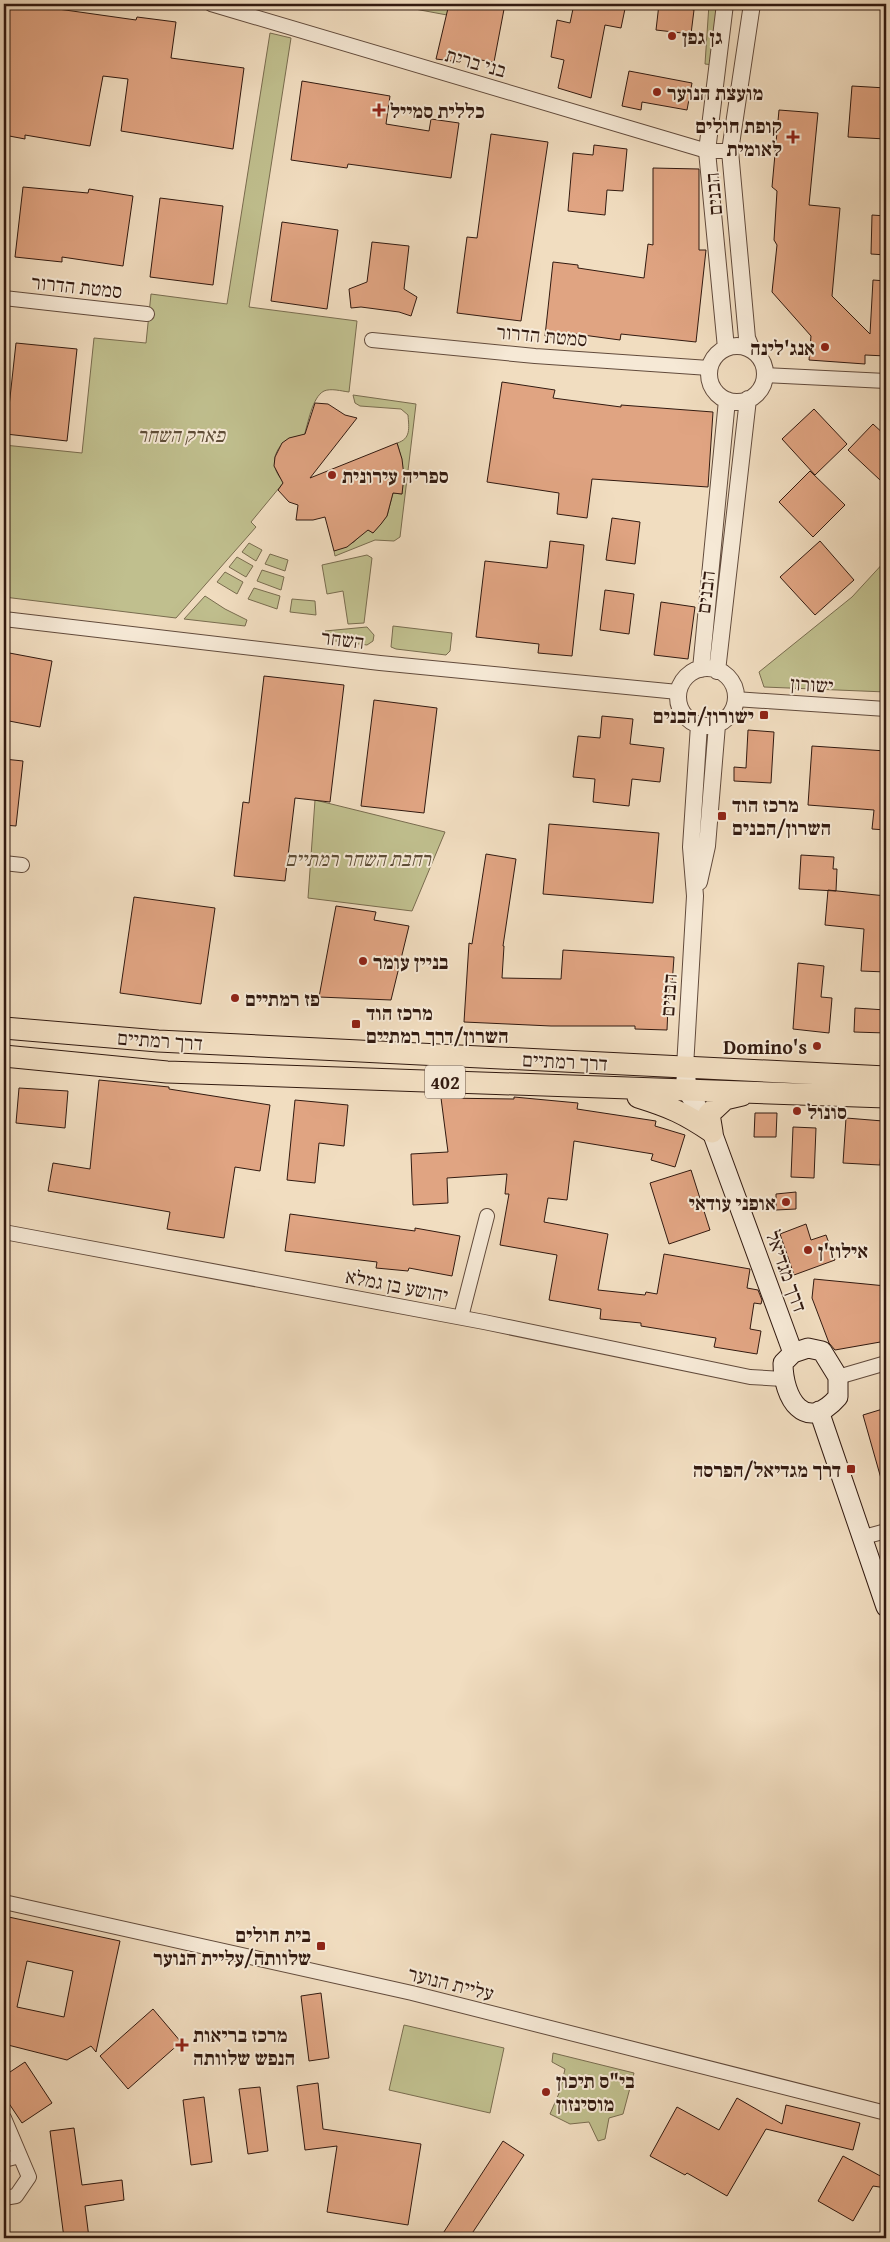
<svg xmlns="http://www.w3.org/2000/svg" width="890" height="2242" font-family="'Gentium Book Plus','Frank Ruhl Libre',serif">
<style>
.green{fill:#c0bf8e;stroke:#796c4f}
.building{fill:#e0a482;stroke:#321a10;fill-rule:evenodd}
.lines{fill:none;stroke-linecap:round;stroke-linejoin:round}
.minor-casing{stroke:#624b3c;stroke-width:16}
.tertiary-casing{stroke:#624b3c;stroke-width:18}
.secondary-casing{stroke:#321a10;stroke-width:21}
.primary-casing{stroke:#321a10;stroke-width:23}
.minor{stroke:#f6e9d6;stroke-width:14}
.tertiary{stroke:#f6e9d6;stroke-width:16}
.secondary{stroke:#f6e9d6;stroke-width:19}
.primary{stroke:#f1ddc0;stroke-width:21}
.poi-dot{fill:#8f2418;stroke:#f6e9d6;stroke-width:2}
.labels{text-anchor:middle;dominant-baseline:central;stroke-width:4;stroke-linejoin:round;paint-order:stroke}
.shield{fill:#f6e9d6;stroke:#6d584b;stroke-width:1}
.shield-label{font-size:19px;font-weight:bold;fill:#321a10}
.poi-label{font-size:20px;font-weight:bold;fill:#321a10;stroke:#f6e9d6;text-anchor:start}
.street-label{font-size:20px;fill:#321a10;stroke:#f6e9d6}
.park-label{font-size:20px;font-style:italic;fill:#5d4c36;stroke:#f6e9d6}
</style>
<rect width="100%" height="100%" fill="#f1ddc0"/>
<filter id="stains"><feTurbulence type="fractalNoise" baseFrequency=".004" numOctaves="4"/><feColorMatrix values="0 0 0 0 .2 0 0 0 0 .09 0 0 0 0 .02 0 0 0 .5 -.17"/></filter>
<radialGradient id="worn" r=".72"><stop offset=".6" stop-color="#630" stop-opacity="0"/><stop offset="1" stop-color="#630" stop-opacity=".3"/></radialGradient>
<path class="green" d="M388 4H449L447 15Z
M709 4H721L714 65 705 64Z
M270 33 291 38 249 307 357 321 349 392C341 391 331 388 324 391 312 397 308 424 304 436 278 435 264 464 284 482L251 522 256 527 176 618 4 597V445L82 453 94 338 146 343 151 294 227 304Z
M353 395 416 404 400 537 394 541 375 540 335 556 334 551 354 542 367 529 373 533 387 516 393 493 402 494C404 475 403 461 397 443 411 439 409 428 408 415L401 409 360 406 355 403Z
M249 543 262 550 256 561 242 552Z
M270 554 288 560 285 571 265 564Z
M367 555 372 558 364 623 348 624 343 591 327 594 322 565Z
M237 557 253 566 246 577 229 567Z
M886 560V692L764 687 759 672 852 597Z
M262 570 284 577 281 590 257 581Z
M225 572 243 582 237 594 217 582Z
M254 588 280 596 277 609 248 599Z
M205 596 225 609 247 620 245 626 184 619Z
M292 599 315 601 316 615 290 612Z
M393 626 452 633 450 651 446 655 396 649 391 647Z
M367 627 374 635 373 641 367 645 328 640 325 631Z
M315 800 445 832 412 911 308 898Z
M404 2025 504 2048 490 2113 389 2090Z
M553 2053 634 2073 623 2114 609 2118 605 2139 598 2141 589 2122 570 2124 550 2114 560 2091 565 2069 552 2062Z"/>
<path class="building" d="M4 4H38L51 6V8L136 20 137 17 176 22 171 58 244 68 233 149 121 131 128 79 103 76 90 146 25 135V139L4 135Z
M449 4H505L494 62 461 57 460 62 436 59Z
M574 4H626L621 28 605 25 591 98 558 88 564 60 551 57 557 20 570 23Z
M659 4H691L690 9 694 10 691 34 656 30Z
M629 71 692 83 687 110 642 102 641 110 622 106Z
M302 81 390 96 386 124 429 131 431 119 459 123 451 178 348 164 347 168 291 160Z
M852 86 886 88V139L848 137Z
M779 110 818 113 809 205 840 208 832 296 870 334 873 280 886 281V356L865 355V364L809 360 811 336 772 292 777 245 774 240 777 191 772 187Z
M491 134 548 142 521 321 457 313 467 237 477 238Z
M594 145 627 149 623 191 607 190 605 215 568 211 573 153 593 155Z
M653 168 699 169V250H706L696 342 621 334 620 340 568 333 567 339 545 336 553 262 578 265V268L644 278 648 244 653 245Z
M23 187 88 193 89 189 133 196 123 266 62 257V262L15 257Z
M160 198 223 206 213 285 150 277Z
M872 215 886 216V255L871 254Z
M282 222 338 230 327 309 271 301Z
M372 242 409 246 404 289 417 297 411 316 399 312 361 307 351 308 349 289 367 282Z
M16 343 77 349 67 441 6 434Z
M502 382 555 390 553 398 621 407V405L713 412 708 487 592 479 587 518 557 514 559 493 487 482Z
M315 403 328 404 345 415 357 418 310 478 397 443 402 459 404 476 402 494 393 493 387 516 381 524 373 533 368 530 347 547 334 551 325 517 313 520H296L298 505 289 502 278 490 283 483 274 466 275 457 282 443 289 438 305 434Z
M814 409 847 444 815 475 782 439Z
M873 424 886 436V473L880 480 848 450Z
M810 471 845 505 813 537 779 502Z
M612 518 640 522 635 564 606 560Z
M550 541 584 545 572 656 538 653 539 644 476 637 485 561 547 568Z
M820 541 854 580 815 615 780 577Z
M605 590 634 594 629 634 600 630Z
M661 602 695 607 688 659 654 655Z
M4 652 52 661 40 727 4 720Z
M264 676 344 685 330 802 295 798 285 881 234 876 243 802 249 803Z
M374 700 437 708 424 813 361 806Z
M602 716 633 719 630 744 664 748 660 782 632 779 629 806 593 802 595 779 573 777 578 736 600 738Z
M748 730 774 732 771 783 734 781V767L746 768Z
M812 746 886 751V830L872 829 874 810 808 805Z
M4 759 23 761 16 826 4 825Z
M549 824 659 833 653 903 543 894Z
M486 854 516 859 503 946H504L502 978 561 979 563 950 674 957 672 985H669L667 1030 635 1029V1026H551L464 1022 469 943 472 944Z
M801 855 834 857 833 869H837L836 891 799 889Z
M828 890 886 896V972L861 971 864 929 825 925Z
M134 897 215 908 201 1004 120 993Z
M336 906 376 912 374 920 409 926 391 1000 319 997Z
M798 963 824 966 821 997 832 998 829 1033 793 1029Z
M855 1008 886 1010V1033L854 1032Z
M99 1080 169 1087V1089L270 1105 260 1171 235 1167 224 1238 167 1229 170 1212 48 1191 53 1163 90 1169Z
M19 1088 68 1091 65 1128 16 1123Z
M514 1097 578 1103 577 1109 656 1121 655 1126 685 1135 675 1167 651 1160 653 1154 574 1141 567 1200 548 1198 544 1222 608 1234 598 1290 645 1295 646 1292 657 1294 664 1254 750 1269 747 1288 758 1290 762 1300 761 1304 754 1303 750 1329 761 1331 757 1354 714 1347 716 1338 641 1326V1323L600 1319 601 1309 549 1300 557 1255 500 1245 509 1194H505L507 1174 447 1178 448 1203 413 1205 411 1154 448 1152 441 1098 514 1099Z
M295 1100 348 1105 344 1146 319 1143 315 1183 287 1180Z
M755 1113H777L776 1137H754Z
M846 1118 883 1121 880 1165 843 1163Z
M793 1127 816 1128 814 1178 791 1177Z
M691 1170 710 1230 669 1244 650 1183Z
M796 1192V1209L776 1210V1194Z
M290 1214 415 1231V1228L460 1236 452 1276 409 1268 408 1271 376 1268 377 1262 285 1251Z
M806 1224 811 1240 826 1235 835 1260 794 1275 780 1234Z
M814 1279 886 1286V1341L835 1350 829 1343 812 1298Z
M886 1408V1482H882L863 1415Z
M4 1916 120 1941 96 2052 91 2046 67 2060 4 2044ZM27 1961 73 1971 64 2017 17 2007Z
M321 1993 329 2058 309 2061 301 1996Z
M153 2009 181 2042 128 2089 100 2056Z
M25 2062 52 2103 22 2123 4 2096V2076Z
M318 2083 323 2129 421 2144 408 2225 327 2212 337 2146 305 2150 297 2086Z
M260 2087 268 2151 248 2154 239 2089Z
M204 2097 212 2162 191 2165 183 2100Z
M737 2098 782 2124 786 2105 860 2123 853 2150 766 2129 727 2196 687 2173 685 2175 650 2156 677 2107 719 2130Z
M74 2128 82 2185 122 2180 124 2200 85 2206 89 2238H64L50 2131Z
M503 2141 524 2155 469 2238H440Z
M843 2156 886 2179V2188L873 2186 853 2221 818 2201Z"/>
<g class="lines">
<defs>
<path id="minor" d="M211 4 707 151H730
M4 298 147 314
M372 340 535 356 709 368
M764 375 886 381
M4 619 380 663 678 692
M735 699 886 709
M4 863 22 865
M4 1232 484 1322 750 1377 783 1379
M461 1317 487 1216
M838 1377 886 1363
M864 1537 886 1531
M4 1902 412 1993 886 2113
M4 2118 29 2177 16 2196 4 2198
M4 2160 20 2156"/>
<path id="tertiary" d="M725 4 707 151 726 348
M752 4 730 151 747 338 752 350
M709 374a28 28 0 1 1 56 0a28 28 0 1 1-56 0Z
M678 697a29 29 0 1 1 58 0a29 29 0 1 1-58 0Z
M701 669 727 400
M717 671 748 399
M699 882 707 846 717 725
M685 1067 695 896 691 847 699 725"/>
<path id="secondary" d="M686 1079 687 1090 712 1132 793 1353
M808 1348 822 1351 838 1377V1397C805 1435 783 1398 783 1363L793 1353Z
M819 1411 886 1607"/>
<path id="primary" d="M4 1028 158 1041 886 1077
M4 1056 167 1072 886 1097
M638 1097C670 1107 684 1113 712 1132
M712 1132 709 1114 725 1099 742 1095"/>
</defs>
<use href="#minor" class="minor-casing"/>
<use href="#tertiary" class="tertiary-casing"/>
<use href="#secondary" class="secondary-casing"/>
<use href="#primary" class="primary-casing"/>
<use href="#minor" class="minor"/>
<use href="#tertiary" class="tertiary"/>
<use href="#secondary" class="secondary"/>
<use href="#primary" class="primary"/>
</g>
<g class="poi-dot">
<circle cx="672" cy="36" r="5"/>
<circle cx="657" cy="92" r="5"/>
<path d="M376.5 102.5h5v5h5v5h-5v5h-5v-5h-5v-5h5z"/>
<path d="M790.5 129.5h5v5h5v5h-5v5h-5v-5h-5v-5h5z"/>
<circle cx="825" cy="347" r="5"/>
<circle cx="332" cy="475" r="5"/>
<rect x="759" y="710" width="10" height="10" rx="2.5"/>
<rect x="717" y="811" width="10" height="10" rx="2.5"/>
<circle cx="363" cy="961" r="5"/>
<circle cx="235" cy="998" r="5"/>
<rect x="351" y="1019" width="10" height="10" rx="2.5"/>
<circle cx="817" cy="1046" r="5"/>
<circle cx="797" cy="1111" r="5"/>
<circle cx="786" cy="1202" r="5"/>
<circle cx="808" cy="1250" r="5"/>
<rect x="846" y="1464" width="10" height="10" rx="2.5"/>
<rect x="316" y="1941" width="10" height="10" rx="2.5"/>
<path d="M179.5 2037.5h5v5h5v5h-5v5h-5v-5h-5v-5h5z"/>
<circle cx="546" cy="2092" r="5"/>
</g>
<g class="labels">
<rect class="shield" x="425" y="1065.5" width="40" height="33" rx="4"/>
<g class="shield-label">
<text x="445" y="1082">402</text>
</g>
<g class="poi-label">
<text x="682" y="36">גן גפן</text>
<text x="667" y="92">מועצת הנוער</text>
<text x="390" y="110">כללית סמייל</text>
<text x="782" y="125" text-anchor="end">קופת חולים<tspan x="782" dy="23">לאומית</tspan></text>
<text x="815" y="347" text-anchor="end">אנג'לינה</text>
<text x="342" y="475">ספריה עירונית</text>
<text x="754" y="715" text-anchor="end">ישורון/הבנים</text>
<text x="732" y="804">מרכז הוד<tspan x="732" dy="23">השרון/הבנים</tspan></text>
<text x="373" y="961">בניין עומר</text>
<text x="245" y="998">פז רמתיים</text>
<text x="366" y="1012">מרכז הוד<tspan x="366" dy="23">השרון/דרך רמתיים</tspan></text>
<text x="807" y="1046" text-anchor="end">Domino's</text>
<text x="807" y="1111">סונול</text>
<text x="776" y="1202" text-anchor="end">אופני עודאי</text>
<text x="818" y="1250">אילוז'ן</text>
<text x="841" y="1469" text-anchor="end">דרך מגדיאל/הפרסה</text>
<text x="311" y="1934" text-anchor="end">בית חולים<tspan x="311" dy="23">שלוותה/עליית הנוער</tspan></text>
<text x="193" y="2034">מרכז בריאות<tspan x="193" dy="23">הנפש שלוותה</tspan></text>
<text x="556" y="2080">בי"ס תיכון<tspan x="556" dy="23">מוסינזון</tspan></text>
</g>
<g class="street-label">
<text transform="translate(476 62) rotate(16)">בני ברית</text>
<text transform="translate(713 194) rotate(-95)">הבנים</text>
<text transform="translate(77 286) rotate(6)">סמטת הדרור</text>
<text transform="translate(542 335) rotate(5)">סמטת הדרור</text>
<text transform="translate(705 592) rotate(-83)">הבנים</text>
<text transform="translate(343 639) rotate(7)">השחר</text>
<text transform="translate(812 684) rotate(4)">ישורון</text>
<text transform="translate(668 995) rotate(-86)">הבנים</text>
<text transform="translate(160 1040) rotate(4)">דרך רמתיים</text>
<text transform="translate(565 1061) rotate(3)">דרך רמתיים</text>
<text transform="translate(787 1271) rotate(70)">דרך מגדיאל</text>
<text transform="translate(397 1285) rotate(11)">יהושע בן גמלא</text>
<text transform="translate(451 1983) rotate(14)">עליית הנוער</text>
</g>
<g class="park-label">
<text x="181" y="434">פארק השחר</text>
<text x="358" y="858">רחבת השחר רמתיים</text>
</g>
</g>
<rect width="890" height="2242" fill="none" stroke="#f1ddc0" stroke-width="20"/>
<rect x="5" y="5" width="880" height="2232" fill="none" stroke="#321a10" stroke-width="2.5"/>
<rect x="10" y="10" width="870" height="2222" fill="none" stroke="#321a10"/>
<rect width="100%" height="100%" filter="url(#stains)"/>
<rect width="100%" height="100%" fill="url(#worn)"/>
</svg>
